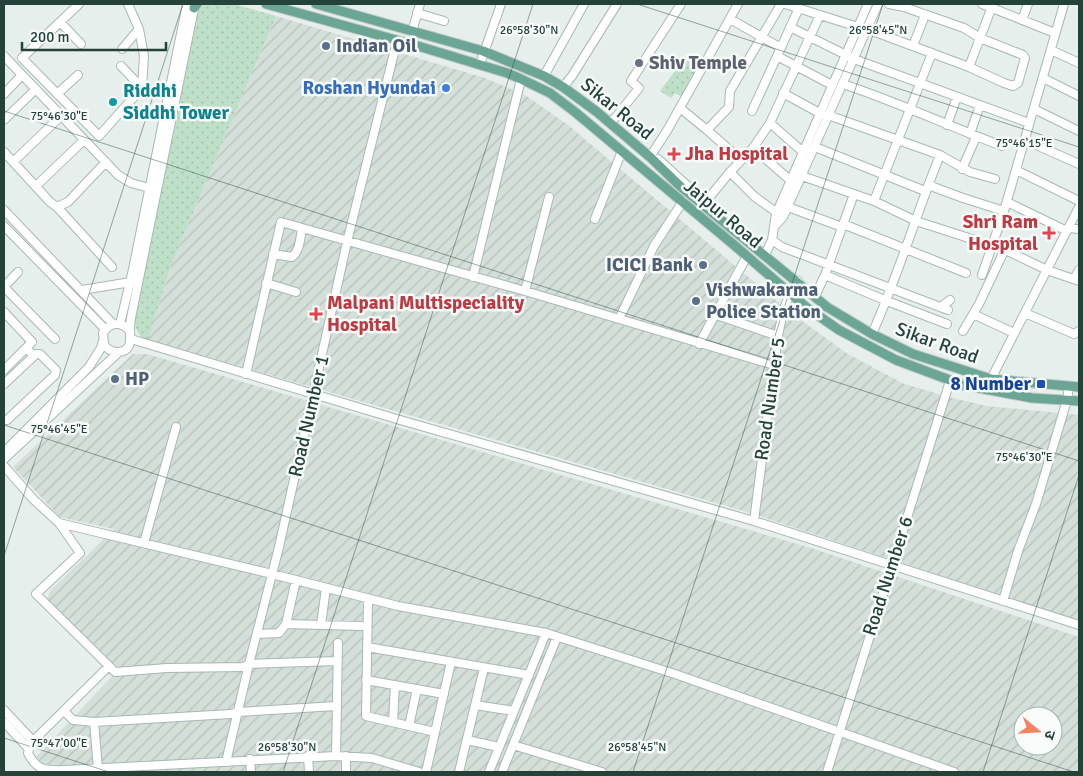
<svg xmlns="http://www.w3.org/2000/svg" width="1083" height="776" font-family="Signika,'Noto Sans Devanagari',sans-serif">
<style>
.industrial{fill:url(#industrial-furrows);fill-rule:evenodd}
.park{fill:url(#park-dots)}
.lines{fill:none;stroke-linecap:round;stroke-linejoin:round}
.minor-casing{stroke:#a8b8b2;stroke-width:10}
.major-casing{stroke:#c2cac8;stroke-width:11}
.minor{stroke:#fff;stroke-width:8}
.major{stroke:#6aa596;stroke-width:9}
.ticks{fill:none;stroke:#24423a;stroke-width:1;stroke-opacity:0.45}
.service-dot{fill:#5c6f8a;stroke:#f7fbf9;stroke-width:2}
.worship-dot{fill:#6b7280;stroke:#f7fbf9;stroke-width:2}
.shop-dot{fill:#3f7fe0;stroke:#f7fbf9;stroke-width:2}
.culture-dot{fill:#0f9aa8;stroke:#f7fbf9;stroke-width:2}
.health-dot{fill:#e0444e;stroke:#f7fbf9;stroke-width:2}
.transit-dot{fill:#1a4fb4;stroke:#f7fbf9;stroke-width:2}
.labels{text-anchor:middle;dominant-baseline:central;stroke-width:5;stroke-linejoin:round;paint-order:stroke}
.service-label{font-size:19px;font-weight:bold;fill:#4e5e75;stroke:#f7fbf9;text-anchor:start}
.worship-label{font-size:19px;font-weight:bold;fill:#5b616d;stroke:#f7fbf9;text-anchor:start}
.shop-label{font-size:19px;font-weight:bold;fill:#366cbe;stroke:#f7fbf9;text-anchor:end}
.culture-label{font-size:19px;font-weight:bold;fill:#0d838f;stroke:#f7fbf9;text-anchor:start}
.street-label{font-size:19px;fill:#24423a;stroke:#f7fbf9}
.health-label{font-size:19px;font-weight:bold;fill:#be3a42;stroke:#f7fbf9;text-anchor:start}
.transit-label{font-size:19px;font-weight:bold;fill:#164399;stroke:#f7fbf9;text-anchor:end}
.ticks-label{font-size:12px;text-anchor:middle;fill:#24423a;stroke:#f7fbf9;stroke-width:5;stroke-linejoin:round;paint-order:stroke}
</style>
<defs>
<pattern id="industrial-furrows" width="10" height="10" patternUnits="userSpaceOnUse" patternTransform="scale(1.25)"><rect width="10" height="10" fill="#d4dfda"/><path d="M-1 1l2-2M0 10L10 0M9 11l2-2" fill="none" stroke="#b6c1bc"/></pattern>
<pattern id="park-dots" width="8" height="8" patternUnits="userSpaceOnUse" patternTransform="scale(1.25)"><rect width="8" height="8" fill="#bfe0c8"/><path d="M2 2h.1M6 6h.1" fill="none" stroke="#a4c1ad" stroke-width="1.8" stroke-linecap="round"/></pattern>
</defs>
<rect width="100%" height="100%" fill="#e6efeb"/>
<path class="industrial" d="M276 16 485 78 525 95 568 125 791 313 848 354 902 383 948 397 987 406 1079 415V621L747 512 148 340 171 265Z
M133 354H147L811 548 1079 637V772H40L43 764 36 757 119 669 47 599 50 591 114 529 60 517 13 467ZM1023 716H1053V746H1023Z"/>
<path class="park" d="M200 4H234L276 16 171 265 148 340C137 337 135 328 135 319Z
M685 58 700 68 684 98 675 93 671 98 660 91Z"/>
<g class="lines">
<defs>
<path id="minor" d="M79 4 22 58 99 136 142 88 144 56 139 29 128 4
M785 4 858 27
M982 4 1055 33
M417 13 444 21
M730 19 781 48
M1022 20 1028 4
M60 22 81 44
M790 27 854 59 1029 123
M867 29 969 67 1004 83 1013 86 1018 83 1025 58 1023 55 980 38 964 28 904 7 889 4
M412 32 420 4
M913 46 925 15
M122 49 139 29
M1051 50 1079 63
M4 56 118 175 131 183 153 189
M777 56 832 85
M480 64 501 4
M121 66 142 88 168 95
M969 67 993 4
M544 76 584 4
M1043 78 1079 96
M843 84C897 102 949 126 1002 146
M563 87 572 76 617 4
M783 93 823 115
M4 94 22 75
M57 94 78 75
M680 108 707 130 729 107 730 91 781 4
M1034 109 1079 131
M752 111 799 8
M828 115 940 155 970 172 995 179
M4 120 36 89
M610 122 615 118 639 88 631 81 681 4
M770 123 803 152
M947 125 957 97
M707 130 741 160
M970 134 980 105
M1025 140 1079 164
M815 147 925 191
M753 148 790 180
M4 152 50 202 57 207 68 202 106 162
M650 157 668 129 738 4
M658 159 703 200
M13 162 61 116
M962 169 976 137
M1016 170 1079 201
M730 172 755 197 776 212
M802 176 874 201 916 221 978 241
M928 185 963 198 1004 211
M36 186 84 140
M874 201 932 53
M1007 202 1067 231
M703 205 730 172 753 148 770 123 820 15
M57 207 112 267
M788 207 842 227
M4 210 113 324
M595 219 622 151
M843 224 966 273
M4 226 105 329
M774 227 783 217 878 4
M1069 228 1079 229
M772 240 782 247 948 310
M993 244 1047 270 1079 281
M273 254 292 257C300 251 300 238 302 229
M765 255 772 240 776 214 868 4
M825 275 887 301 947 324
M982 275 1004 211 1064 4
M473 277 521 79
M1074 279 1079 270
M266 283 296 292
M4 287 55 339
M4 287 18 272
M82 290 131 282
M525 291 549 197
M815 296 825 275 854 194
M941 307 950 300
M4 312 32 342 4 370
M1025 313 1074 334 1079 331
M714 314 778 336
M973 314 1014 333
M619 319 654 246 683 201
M120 324 132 274 187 4
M130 331C121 321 110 322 103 333L104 344C107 349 111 352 117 352 133 352 130 339 130 329 130 323 131 318 132 313L195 4
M963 331 979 304 1005 249
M872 334C898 276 916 215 940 155
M131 339 400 420 754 521 1079 625
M699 344 747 256
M246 374 281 222 525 291 774 365
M991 379 1079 207
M4 384 34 356
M4 420H7L55 375 56 370 40 354H36L34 356 26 348
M4 452 89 367 101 348 103 341
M4 459 119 352
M4 466 33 499 59 523 272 574 398 606 546 633 675 674 954 772
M754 521 778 336C782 316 785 298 798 281
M59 523 80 553 36 594 115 672 167 668 243 667 249 664 337 661
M144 543 176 427
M296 580 286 624 361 626
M368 599 366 716 435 732
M1003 601 1018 551 1036 504 1067 400 1069 386
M321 625 326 588
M257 634 279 633 286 624
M367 647 529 675
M109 666 30 744 28 753C37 771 46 771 65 770L336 756 372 758 419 772
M366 680 444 694
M475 705 514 711
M4 710 33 741
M64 711 73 720 94 722 231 714 238 712 336 706
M4 722 29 749
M94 722 98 769
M393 722 395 685
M409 726 417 689
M467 740 499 747
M513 745 602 772
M308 756 309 772
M336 756 338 643
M346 756V772
M250 759 251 772
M226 762 249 664 279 547 347 242 397 41
M426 772 451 662
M459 772 484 668
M489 772 546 633
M502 772 557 637
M827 772 950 381"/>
<path id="major" d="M266 4 418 46 507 73 521 79 550 93 575 112 734 245 806 307 839 330 896 360 963 385 1032 398 1079 401
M316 4 483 51 544 76 563 87 597 112 650 157 680 186 827 307 872 334 913 354 991 379 1079 387
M194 8 197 4"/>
</defs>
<use href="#minor" class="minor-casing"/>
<use href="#major" class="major-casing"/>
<use href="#minor" class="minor"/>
<use href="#major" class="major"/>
</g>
<path class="ticks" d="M637 4 1079 147M4 111 1079 461M4 425 1074 772M4 556 183 4M4 738 109 772M283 772 533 4M633 772 883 4M983 772 1079 475"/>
<g class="service-dot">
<circle cx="326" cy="46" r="5"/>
<circle cx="703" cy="265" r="5"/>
<circle cx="696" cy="301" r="5"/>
<circle cx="115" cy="379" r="5"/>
</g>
<circle class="worship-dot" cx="639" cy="63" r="5"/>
<circle class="shop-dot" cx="446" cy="88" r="5"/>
<circle class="culture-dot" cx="113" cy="102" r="5"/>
<g class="health-dot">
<path d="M671.5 146.5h5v5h5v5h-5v5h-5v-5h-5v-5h5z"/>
<path d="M1046.5 225.5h5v5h5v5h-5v5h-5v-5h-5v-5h5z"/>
<path d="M313.5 306.5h5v5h5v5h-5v5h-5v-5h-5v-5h5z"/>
</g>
<rect class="transit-dot" x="1036" y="379" width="10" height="10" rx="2.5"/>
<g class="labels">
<g class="service-label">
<text x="336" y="46">Indian Oil</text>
<text x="693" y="265" text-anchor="end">ICICI Bank</text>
<text x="706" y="290">Vishwakarma<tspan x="706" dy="22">Police Station</tspan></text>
<text x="125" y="379">HP</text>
</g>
<g class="worship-label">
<text x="649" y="63">Shiv Temple</text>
</g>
<g class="shop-label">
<text x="436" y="88">Roshan Hyundai</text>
</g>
<g class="culture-label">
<text x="123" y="91">Riddhi<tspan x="123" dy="22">Siddhi Tower</tspan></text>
</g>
<g class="street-label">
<text transform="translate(617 109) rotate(39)">Sikar Road</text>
<text transform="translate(723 214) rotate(40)">Jaipur Road</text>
<text transform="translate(937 343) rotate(20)">Sikar Road</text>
<text transform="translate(770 399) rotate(-82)">Road Number 5</text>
<text transform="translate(309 416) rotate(-77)">Road Number 1</text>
<text transform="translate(888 576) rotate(-72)">Road Number 6</text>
</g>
<g class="health-label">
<text x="685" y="154">Jha Hospital</text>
<text x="1038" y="222" text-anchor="end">Shri Ram<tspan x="1038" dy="22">Hospital</tspan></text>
<text x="327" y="303">Malpani Multispeciality<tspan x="327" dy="22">Hospital</tspan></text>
</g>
<g class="transit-label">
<text x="1031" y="384">8 Number</text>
</g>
</g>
<g class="ticks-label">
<text x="529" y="34">26°58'30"N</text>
<text x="878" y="34">26°58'45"N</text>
<text x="59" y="120">75°46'30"E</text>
<text x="1024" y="147">75°46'15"E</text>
<text x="59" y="433">75°46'45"E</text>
<text x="1024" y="461">75°46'30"E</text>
<text x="59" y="747">75°47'00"E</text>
<text x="287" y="751">26°58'30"N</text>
<text x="637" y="751">26°58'45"N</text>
</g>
<rect width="1083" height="776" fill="none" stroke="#24423a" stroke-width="10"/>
<g transform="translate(1038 731) rotate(108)"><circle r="24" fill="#f7fbf9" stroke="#a3b1ad"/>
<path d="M0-4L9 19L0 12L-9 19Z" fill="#f4845f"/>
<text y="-8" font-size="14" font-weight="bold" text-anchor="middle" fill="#24423a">उ</text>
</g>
<path d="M22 42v8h144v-8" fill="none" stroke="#24423a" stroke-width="2.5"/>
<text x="30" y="42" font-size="15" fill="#24423a" stroke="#f7fbf9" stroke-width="4" paint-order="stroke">200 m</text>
</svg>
